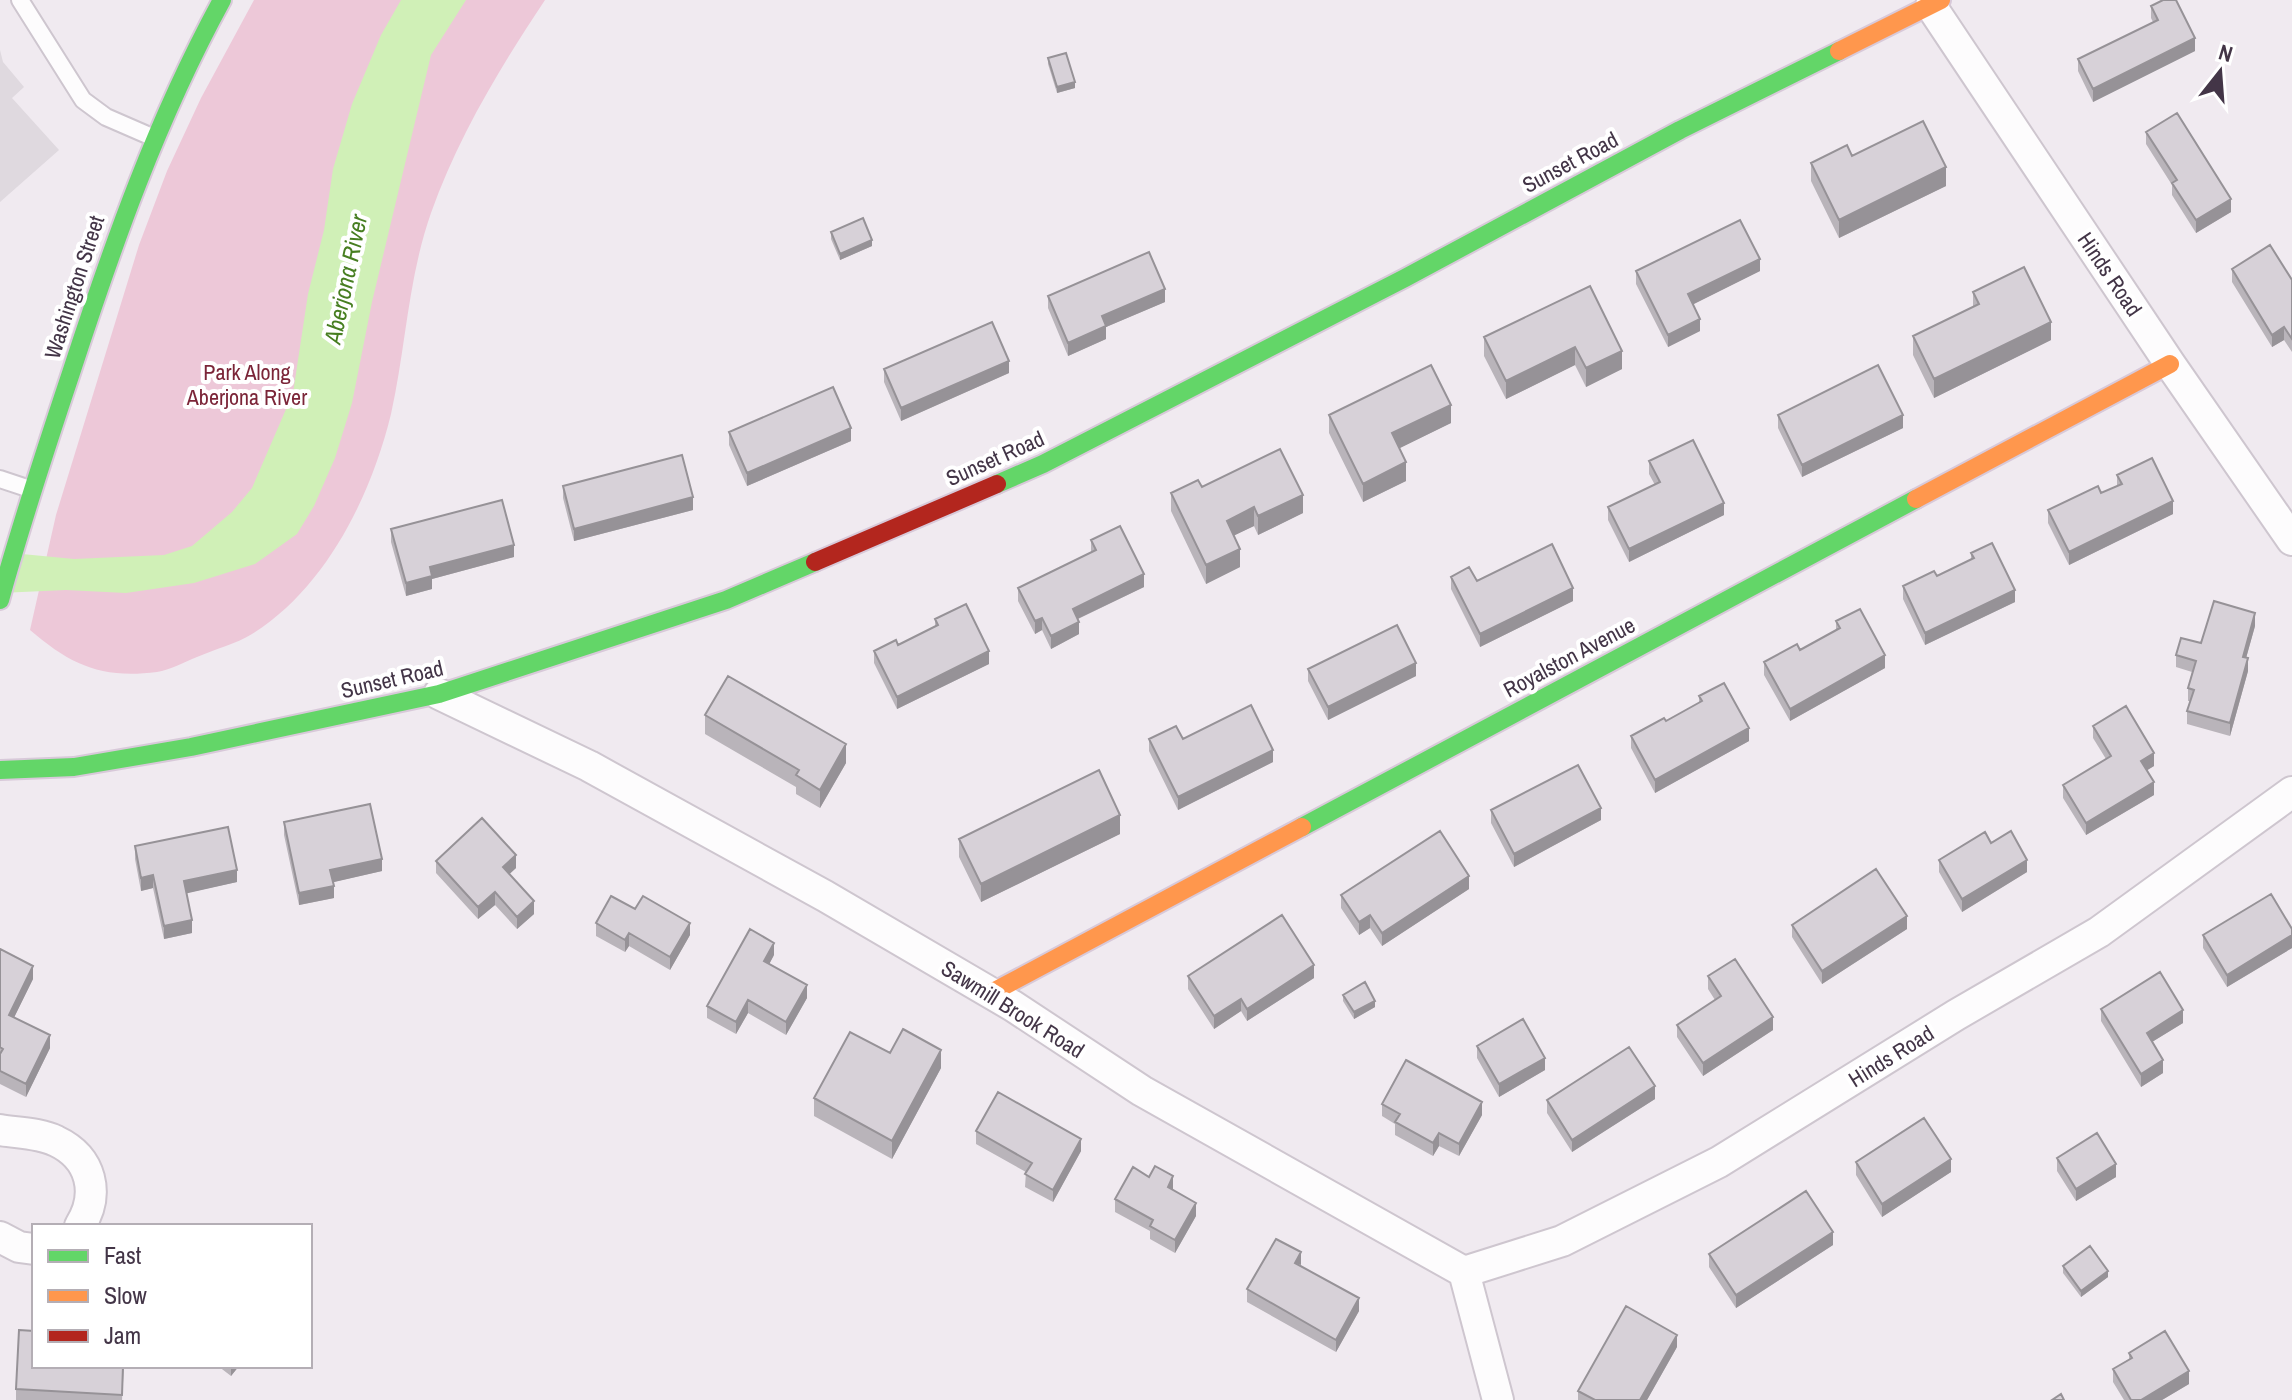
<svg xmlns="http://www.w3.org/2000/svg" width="2292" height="1400" font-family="'Archivo Narrow',sans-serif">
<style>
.green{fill:#edc8d8}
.parking{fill:#dfd9df}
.water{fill:#d0f0b7}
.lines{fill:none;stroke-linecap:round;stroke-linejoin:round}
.lane-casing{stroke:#cec6cf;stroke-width:20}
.street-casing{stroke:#cec6cf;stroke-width:34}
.fast-casing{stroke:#d8c9d9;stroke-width:22}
.slow-casing{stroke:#d8c9d9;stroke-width:22}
.jam-casing{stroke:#d8c9d9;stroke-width:22}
.lane{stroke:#fdfcfd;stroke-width:16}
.street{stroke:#fdfcfd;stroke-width:30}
.fast{stroke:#63d668;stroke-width:18}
.slow{stroke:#ff974d;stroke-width:18}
.jam{stroke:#b3261e;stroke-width:18}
.wall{fill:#b9b4ba}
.shaded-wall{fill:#969297}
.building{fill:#d7d1d8;stroke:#969297;stroke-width:2}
.labels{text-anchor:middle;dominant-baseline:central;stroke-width:8;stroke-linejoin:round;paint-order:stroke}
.street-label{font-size:22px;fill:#433547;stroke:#fff}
.park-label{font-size:22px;fill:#7b2538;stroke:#fff}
.water-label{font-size:24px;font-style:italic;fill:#477e21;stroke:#fff}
</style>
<rect width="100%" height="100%" fill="#f0eaf0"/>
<path class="green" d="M254 0H545C501 66 458 137 431 213 408 278 406 347 391 414 371 496 326 588 252 634 236 644 215 649 197 657 184 662 170 670 157 672 101 679 71 665 30 630L56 515 139 245 167 171 201 98Z"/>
<path class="parking" d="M0 50 3 62 24 87 12 98 59 150 0 202Z"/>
<path class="water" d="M401 0H466L431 55 372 302 352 403 335 458 314 506 297 534 255 564 194 583 126 593 66 590 0 593 22 554 74 559 164 555 192 546 232 512 252 488 293 393 308 294 324 230 333 169 352 104 381 35Z"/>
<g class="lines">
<defs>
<path id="lane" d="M20 0 83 100 106 117 152 137
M0 479 33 490"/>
<path id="street" d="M1931 6 2170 364 2292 540
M439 694 589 766 825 896 1013 1006 1142 1091 1464 1272 1498 1400
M0 1130C18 1133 40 1133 56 1141 92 1158 100 1194 80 1226
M0 1237 19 1247 34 1249
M1464 1272 1562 1241 1719 1162 1956 1015 2099 932 2292 792"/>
<path id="fast" d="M997 484 1043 464 1405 278 1680 130 1839 51
M0 600C21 524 46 448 71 373 113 244 157 119 222 0
M0 770 74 767 191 747 439 694 726 600 815 562
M1302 827 1916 499"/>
<path id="slow" d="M1839 51 1941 0
M1916 499 2170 364
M991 993 1302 827"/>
<path id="jam" d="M815 562 997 484"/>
</defs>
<use href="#lane" class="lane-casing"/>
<use href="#street" class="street-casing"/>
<use href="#fast" class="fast-casing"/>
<use href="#slow" class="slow-casing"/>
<use href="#jam" class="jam-casing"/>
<use href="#lane" class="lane"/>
<use href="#street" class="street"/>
<use href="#fast" class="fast"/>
<use href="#slow" class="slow"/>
<use href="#jam" class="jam"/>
</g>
<path class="wall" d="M2151 6 2195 51 2093 102 2078 71V59L2153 22 2151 18Z
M1048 58 1075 88 1057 93 1048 64Z
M2146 132 2231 212 2196 233 2172 195V185L2146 144Z
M1852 156 1946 186 1839 238 1811 181V163Z
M831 232 872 246 840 260 831 239Z
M2232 269 2292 280V352L2284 340 2272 347 2232 282Z
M1636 271H1760L1693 304 1700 331 1668 347 1636 284Z
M1590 286 1622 369 1586 387 1575 365 1506 399 1484 356V337Z
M1973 292 2051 340 1934 398 1913 355V336L1973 307Z
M1048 296 1165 302 1106 327V339L1068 356 1048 308Z
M884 369 1009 373 901 421 884 382Z
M1329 415 1451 423 1399 448 1406 481 1363 502 1329 433Z
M1778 415 1903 428 1802 477 1778 428Z
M729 432 851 441 747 486 729 445Z
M1649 461 1724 515 1629 562 1608 520V507L1655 485 1649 474Z
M2117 475 2173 514 2069 565 2048 523V510L2101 493 2117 486Z
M563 486 693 510 574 541 563 498Z
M1202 487 1303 513 1258 535 1254 526 1234 535 1240 567 1206 584 1171 511V493Z
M391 529 514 557 432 579V589L406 596 391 542Z
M1091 540 1144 587 1078 619 1079 634 1051 649 1042 630 1035 634 1018 601V588L1091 552Z
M1971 553 2015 602 1925 645 1903 599V586L1937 576 1971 559Z
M1451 577 1477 581 1573 601 1480 647 1451 589Z
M935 619 989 664 897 709 874 663V651L898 645 935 627Z
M1836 621 1885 668 1790 721 1764 675V662L1800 650 1836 630Z
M2255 626 2246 658 2248 671 2230 736 2187 724V711L2190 701H2188V688L2192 672 2176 667V655L2201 643Z
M1308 669 1416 676 1328 720 1308 681Z
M1699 696 1749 741 1655 793 1631 748V736L1666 721 1699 703Z
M705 715 846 763 820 808 796 794V787L705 734Z
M2093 726 2154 766 2147 770 2154 795 2086 835 2063 798V785L2106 759 2093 738Z
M1149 739H1183L1273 762 1178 810 1149 751Z
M1491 810 1601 820 1514 867 1491 823Z
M284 822 382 871 333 882 334 898 299 905 284 835Z
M1120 834 981 902 959 857V839Z
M1991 843 2027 872 1962 912 1939 872V860Z
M135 846 237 882 186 893 192 933 164 939 153 888 141 891 135 859Z
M436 861 516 868 509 874 534 914 517 929 495 905 478 919 436 873Z
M1469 889 1382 946 1370 928 1359 935 1341 908V895Z
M635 909 690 935 670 970 629 946 625 952 596 936V923Z
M1792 925 1907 929 1822 984 1792 937Z
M2292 929V948L2227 987 2203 948V935Z
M0 949 33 979 14 1017 50 1048 26 1097 0 1084Z
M774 955 769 964 807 998 786 1035 748 1013 736 1034 707 1018V1006Z
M1188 976 1314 978 1247 1021 1241 1011 1214 1029 1188 989Z
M1708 976 1773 1030 1703 1076 1677 1037V1025L1715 1000 1708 989Z
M1343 995 1375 1007 1354 1019 1343 1001Z
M2101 1009 2183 1023 2152 1042 2163 1073 2141 1087 2101 1021Z
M1477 1046 1545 1070 1499 1097 1477 1058Z
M941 1068 892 1159 814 1116V1098Z
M1655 1099 1572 1152 1547 1113V1100Z
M1382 1104 1482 1115 1459 1156 1439 1146 1433 1156 1395 1135V1124L1382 1116Z
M976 1131 1081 1151 1053 1202 1025 1187 1026 1172 976 1144Z
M2057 1158 2116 1177 2076 1201 2057 1171Z
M1856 1162 1951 1172 1882 1217 1856 1175Z
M1149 1177 1173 1189V1190L1196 1216 1175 1253 1150 1239V1231L1115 1212V1199Z
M1833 1245 1736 1308 1709 1267V1254Z
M1301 1266 1359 1311 1336 1352 1247 1302V1289Z
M2063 1266 2108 1277 2081 1297 2063 1273Z
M1677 1347 1647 1400H1578V1391Z
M2129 1353 2189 1384 2162 1400H2124L2113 1382V1369L2129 1359Z
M124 1366 122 1400H16V1389Z
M218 1366H239L231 1376Z"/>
<path class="shaded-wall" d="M2195 38V51L2093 102V89Z
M1075 82V88L1057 93V87Z
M1946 167V186L1839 238V220Z
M2231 199V212L2196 233V220Z
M872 240V246L840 260V254Z
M1760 259V271L1688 307V294Z
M1165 289V302L1106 327V339L1068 356V343L1102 316Z
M1700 319V331L1668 347V335Z
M2051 322V340L1934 398V379Z
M2284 327V340L2272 347V335Z
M1575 347V365L1506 399V381Z
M1622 351V369L1586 387V368Z
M1009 361V373L901 421V408Z
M1451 405V423L1392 452V433Z
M1903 415V428L1802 477V465Z
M851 428V441L747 486V473Z
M1406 462V481L1363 502V484Z
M1303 495V513L1258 535V516Z
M693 497V510L574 541V529Z
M2173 501V514L2069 565V552Z
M1724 503V515L1629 562V549Z
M1254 507V526L1227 539V521Z
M514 545V557L432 579V589L406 596V583L430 567Z
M1240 549V567L1206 584V565Z
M1144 574V587L1073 621V609Z
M1573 588V601L1480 647V634Z
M2015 590V602L1925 645V633Z
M2255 613V626L2243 669V657Z
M1042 618V630L1035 634V621Z
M1079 622V634L1051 649V636Z
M989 651V664L897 709V697Z
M1885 655V668L1790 721V709Z
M2248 658V671L2230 736V723Z
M1416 663V676L1328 720V707Z
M1749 728V741L1655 793V780Z
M846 744V763L820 808V790Z
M1273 750V762L1178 810V797Z
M2154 753V766L2141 774V761Z
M2154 782V795L2086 835V823Z
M1601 808V820L1514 867V854Z
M1120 815V834L981 902V884Z
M516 855V868L503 880V867Z
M382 859V871L330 883V870Z
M2027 860V872L1962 912V899Z
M237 870V882L184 894V881Z
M153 875V888L141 891V878Z
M1469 876V889L1382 946V933Z
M334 886V898L299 905V893Z
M495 892V905L478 919V907Z
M534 901V914L517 929V917Z
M1370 915V928L1359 935V922Z
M1907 916V929L1822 984V971Z
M192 920V933L164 939V926Z
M690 923V935L670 970V957Z
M629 933V946L625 952V940Z
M2292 935V948L2227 987V975Z
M774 943V955L764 974V961Z
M1314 965V978L1247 1021V1009Z
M33 966V979L9 1028V1015Z
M807 985V998L786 1035V1022Z
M1241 999V1011L1214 1029V1016Z
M748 1000V1013L736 1034V1022Z
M1375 1001V1007L1354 1019V1012Z
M2183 1010V1023L2147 1045V1033Z
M1773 1017V1030L1703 1076V1063Z
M50 1035V1048L26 1097V1084Z
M941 1050V1068L892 1159V1141Z
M1545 1058V1070L1499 1097V1084Z
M2163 1060V1073L2141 1087V1074Z
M1655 1086V1099L1572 1152V1140Z
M1482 1102V1115L1459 1156V1144Z
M1439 1133V1146L1433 1156V1143Z
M1081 1139V1151L1053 1202V1190Z
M1951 1159V1172L1882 1217V1204Z
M2116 1164V1177L2076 1201V1189Z
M1173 1176V1189L1168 1200V1187Z
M1196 1203V1216L1175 1253V1240Z
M1833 1232V1245L1736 1308V1295Z
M1301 1252V1265L1295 1263Z
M2108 1271V1277L2081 1297V1291Z
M1359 1298V1311L1336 1352V1340Z
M1677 1335V1347L1647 1400H1640Z
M231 1366H239L231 1376Z
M2189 1371V1384L2162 1400H2141Z"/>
<path class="building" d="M2163 0H2176L2195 38 2093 89 2078 59 2158 20 2151 6Z
M1066 53 1075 82 1057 87 1048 58Z
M2177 113 2231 199 2196 220 2172 183 2177 180 2146 132Z
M1923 121 1946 167 1839 220 1811 163 1847 145 1852 156Z
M863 218 872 240 840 254 831 232Z
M1740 220 1760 259 1688 294 1700 319 1668 335 1636 271Z
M2270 245 2292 280V339L2284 327 2272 335 2232 269Z
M1149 252 1165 289 1102 316 1106 326 1068 343 1048 296Z
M2024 267 2051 322 1934 379 1913 336 1979 304 1973 292Z
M1590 286 1622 351 1586 368 1575 347 1506 381 1484 337Z
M992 322 1009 361 901 408 884 369Z
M1431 365 1451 405 1392 433 1406 462 1363 484 1329 415Z
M1878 365 1903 415 1802 465 1778 415Z
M833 387 851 428 747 473 729 432Z
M1693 440 1724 503 1629 549 1608 507 1660 482 1649 461Z
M1280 449 1303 495 1258 516 1254 507 1227 521 1240 549 1206 565 1171 493 1198 480 1202 487Z
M682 455 693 497 574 529 563 486Z
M2152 458 2173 501 2069 552 2048 510 2098 486 2101 493 2122 484 2117 475Z
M502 500 514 545 430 567 432 576 406 583 391 529Z
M1120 526 1144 574 1073 609 1079 622 1051 636 1042 618 1035 621 1018 588 1096 550 1091 540Z
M1992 543 2015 590 1925 633 1903 586 1934 571 1937 576 1974 558 1971 553Z
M1552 544 1573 588 1480 634 1451 577 1469 567 1477 581Z
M2214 601 2255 613 2243 657 2248 658 2230 723 2187 711 2194 690 2188 688 2196 661 2176 655 2181 638 2201 643Z
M966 604 989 651 897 697 874 651 896 640 898 645 938 625 935 619Z
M1860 609 1885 655 1790 709 1764 662 1797 644 1800 650 1840 628 1836 621Z
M1397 625 1416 663 1328 707 1308 669Z
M728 676 846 744 820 790 796 775 799 770 705 715Z
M1724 683 1749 728 1655 780 1631 736 1664 718 1666 721 1702 701 1699 696Z
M1251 705 1273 750 1178 797 1149 739 1176 726 1183 739Z
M2126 706 2154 753 2141 761 2154 782 2086 823 2063 785 2111 756 2093 726Z
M1578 765 1601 808 1514 854 1491 810Z
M1099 770 1120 815 981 884 959 839Z
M370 804 382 859 330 870 334 886 299 893 284 822Z
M482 818 516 855 503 867 534 901 517 917 495 892 478 907 436 861Z
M228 827 237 870 184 881 192 920 164 926 153 875 141 878 135 846Z
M1440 831 1469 876 1382 933 1370 915 1359 922 1341 895Z
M2011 831 2027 860 1962 899 1939 860 1985 832 1991 843Z
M1876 869 1907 916 1822 971 1792 925Z
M2271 894 2292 929V935L2227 975 2203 935Z
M611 896 635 909 643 896 690 923 670 957 629 933 625 940 596 923Z
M1282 915 1314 965 1247 1009 1241 999 1214 1016 1188 976Z
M750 929 774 943 764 961 807 985 786 1022 748 1000 736 1022 707 1006Z
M0 949 33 966 9 1015 50 1035 26 1084 0 1071V1054L3 1049 0 1047Z
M1735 959 1773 1017 1703 1063 1677 1025 1721 996 1708 976Z
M2160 972 2183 1010 2147 1033 2163 1060 2141 1074 2101 1009Z
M1365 982 1375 1001 1354 1012 1343 995Z
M1523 1019 1545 1058 1499 1084 1477 1046Z
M903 1029 941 1050 892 1141 814 1098 850 1032 890 1053Z
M1629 1047 1655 1086 1572 1140 1547 1100Z
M1406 1060 1482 1102 1459 1144 1439 1133 1433 1143 1395 1122 1400 1114 1382 1104Z
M998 1092 1081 1139 1053 1190 1025 1174 1032 1163 976 1131Z
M1924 1118 1951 1159 1882 1204 1856 1162Z
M2097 1133 2116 1164 2076 1189 2057 1158Z
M1155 1166 1173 1176 1168 1187 1196 1203 1175 1240 1150 1226 1153 1220 1115 1199 1133 1167 1149 1177Z
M1806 1191 1833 1232 1736 1295 1709 1254Z
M1276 1239 1301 1252 1295 1263 1359 1298 1336 1340 1247 1289Z
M2090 1246 2108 1271 2081 1291 2063 1266Z
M1626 1306 1677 1335 1640 1400H1595L1578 1391Z
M19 1330 34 1331V1366H123L122 1395 16 1389Z
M2165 1331 2189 1371 2141 1400H2131L2113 1369 2132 1358 2129 1353Z
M2061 1394 2064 1400H2052Z"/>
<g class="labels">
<g class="street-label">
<text transform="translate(1570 162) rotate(-28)">Sunset Road</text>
<text transform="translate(2110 274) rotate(56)">Hinds Road</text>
<text transform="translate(74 287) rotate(-72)">Washington Street</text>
<text transform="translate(995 458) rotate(-24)">Sunset Road</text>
<text transform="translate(1569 657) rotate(-28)">Royalston Avenue</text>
<text transform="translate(392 679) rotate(-13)">Sunset Road</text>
<text transform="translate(1013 1009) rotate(32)">Sawmill Brook Road</text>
<text transform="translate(1891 1056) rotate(-32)">Hinds Road</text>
</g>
<g class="park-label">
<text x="247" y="372">Park Along<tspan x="247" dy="25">Aberjona River</tspan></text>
</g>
<g class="water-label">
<text transform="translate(345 279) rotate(-78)">Aberjona River</text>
</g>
</g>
<rect x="32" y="1224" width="280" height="144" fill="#ffffff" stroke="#b4aeb5" stroke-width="2"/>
<rect x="48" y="1250" width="40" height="12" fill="#63d668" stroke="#b4aeb5" stroke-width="2"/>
<text x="104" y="1264" font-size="24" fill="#433547">Fast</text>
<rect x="48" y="1290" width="40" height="12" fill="#ff974d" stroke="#b4aeb5" stroke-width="2"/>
<text x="104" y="1304" font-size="24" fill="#433547">Slow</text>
<rect x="48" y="1330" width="40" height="12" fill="#b3261e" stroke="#b4aeb5" stroke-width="2"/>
<text x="104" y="1344" font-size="24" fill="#433547">Jam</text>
<g transform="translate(2220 72) rotate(17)" stroke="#ffffff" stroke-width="6" paint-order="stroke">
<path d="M0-6L14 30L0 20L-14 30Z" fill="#433547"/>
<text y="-12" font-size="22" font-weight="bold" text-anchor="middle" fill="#433547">N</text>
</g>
</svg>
